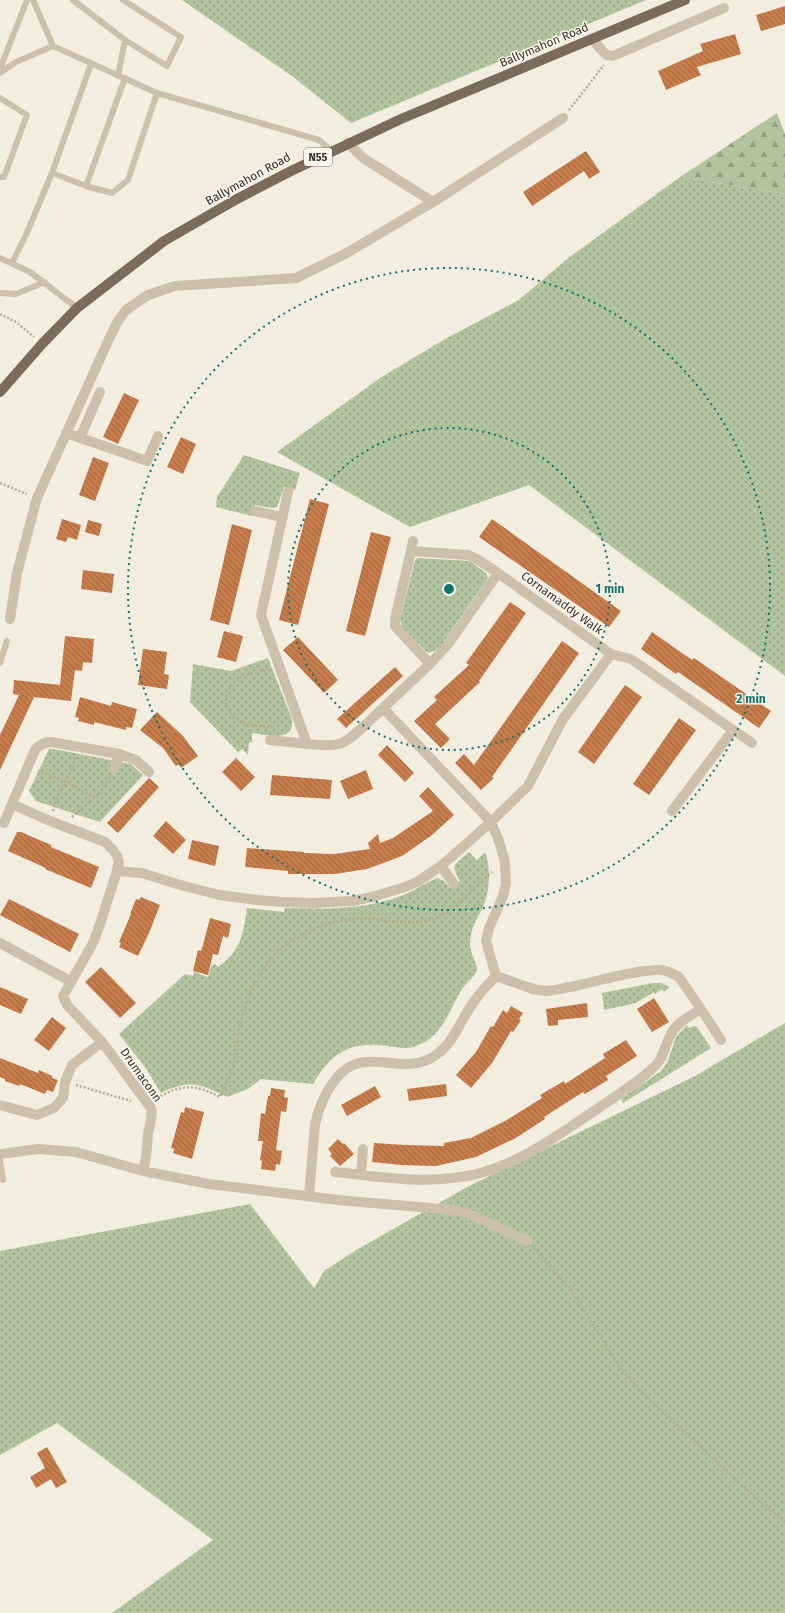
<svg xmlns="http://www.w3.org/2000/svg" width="785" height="1613" font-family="'Fira Sans',sans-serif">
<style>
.grass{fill:url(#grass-dots)}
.forest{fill:url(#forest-firs)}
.building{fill:url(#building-back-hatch)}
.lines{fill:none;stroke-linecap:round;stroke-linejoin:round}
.path{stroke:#b8a995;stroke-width:2.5;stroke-dasharray:2 2;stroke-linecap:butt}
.lane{stroke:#ccbfab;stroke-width:6}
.street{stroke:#ccbfab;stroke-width:10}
.primary{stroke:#7b6b5b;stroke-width:10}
.ring{fill:none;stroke:#0f766e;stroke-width:2;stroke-dasharray:2 4}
.labels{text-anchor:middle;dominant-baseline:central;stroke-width:3;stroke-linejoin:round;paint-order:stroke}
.shield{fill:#faf6ec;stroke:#736c64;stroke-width:1}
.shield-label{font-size:11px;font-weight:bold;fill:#39312a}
.street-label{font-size:12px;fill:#39312a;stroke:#faf6ec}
.centre{fill:#0f766e;stroke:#faf6ec;stroke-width:2}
.ring-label{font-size:12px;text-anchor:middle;font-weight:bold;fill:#0f766e;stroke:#faf6ec;stroke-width:3;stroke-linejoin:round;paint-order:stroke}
</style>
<defs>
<pattern id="grass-dots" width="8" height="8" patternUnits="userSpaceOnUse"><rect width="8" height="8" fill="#b1c39f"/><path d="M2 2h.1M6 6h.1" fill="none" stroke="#919f82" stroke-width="1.8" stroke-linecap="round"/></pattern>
<pattern id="forest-firs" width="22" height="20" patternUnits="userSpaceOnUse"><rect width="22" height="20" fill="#b1c39f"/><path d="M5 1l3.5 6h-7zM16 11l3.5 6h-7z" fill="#919f82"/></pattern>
<pattern id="building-back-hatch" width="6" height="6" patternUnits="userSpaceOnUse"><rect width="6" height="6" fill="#c67c4b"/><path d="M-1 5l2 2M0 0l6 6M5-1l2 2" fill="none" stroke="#a2663f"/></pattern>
</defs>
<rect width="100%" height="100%" fill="#f3eddf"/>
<path class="grass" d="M182 0H646L351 123 292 76Z
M680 177 785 194V676L529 485 410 527 277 452 380 378 445 339 519 300 567 259Z
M244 455 300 473 295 490 284 487 277 507 272 508 255 505 252 516 216 507 217 497Z
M418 558 470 561 486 573 488 578 442 644 434 651 428 653 402 627 400 620 415 560Z
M268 658 292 719C295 743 268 735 252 733V742L249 743 248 755 242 749 238 752 190 702 193 664 231 671Z
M49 749 59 750 131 764 143 775 100 822 36 801 29 791Z
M469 852 477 860 484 853 486 854C491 873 490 891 482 909 476 920 470 931 470 944 470 953 475 959 477 968V971C473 978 466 983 462 989 450 1008 444 1032 423 1043 411 1050 401 1048 388 1046 350 1041 332 1052 313 1084L261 1079 248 1089 227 1097C199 1084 191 1079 161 1093L145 1067 119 1034 185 974 193 976 194 972 208 977 211 967 215 964 218 967C240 952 244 933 247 908L284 912 285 908C325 909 363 910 401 896 414 891 425 883 437 878L444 881 450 888 460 881C449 863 456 864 469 852Z
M653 983H661L670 987 664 992 662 989 655 994 654 992 636 1003 604 1010 602 993Z
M785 1023V1613H112L213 1540 57 1423 0 1455V1251L250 1204 314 1288 324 1271 358 1249 469 1186 695 1076Z
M687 1025 689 1028 695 1026 697 1027 711 1048 623 1103 621 1099 661 1071 667 1063 676 1037Z"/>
<path class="forest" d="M777 113 785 134V194L680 177Z"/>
<path class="building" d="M785 6V24L761 31 756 15Z
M735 34 741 54 697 67 701 75 666 90 658 71 703 51 700 44Z
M586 151 600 172 589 179 584 171 532 206 523 192Z
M124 393 139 400 118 444 103 437Z
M181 437 196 444 183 474 167 467Z
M93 457 109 463 95 501 79 495Z
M310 499 329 504 298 625 279 620Z
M62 519 81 525 77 540 68 537 66 542 56 539Z
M492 519 621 611 609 627 479 537Z
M88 520 102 524 99 536 85 532Z
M232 524 252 530 229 625 210 620Z
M371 532 391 537 365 636 346 631Z
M83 570 114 574 112 593 81 589Z
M510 602 526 613 479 681 480 682 435 724 450 739 441 748 414 721 437 700 434 697 469 665 466 663Z
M224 631 243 636 236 662 217 657Z
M652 632 692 660 694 658 771 711 759 728 678 672 676 674 641 649Z
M65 636 94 639 92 663 83 662 82 671 75 670 71 701 34 697 0 770V735L19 695 13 694 14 680 60 685Z
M298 637 338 680 324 693 283 650Z
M562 641 579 653 492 777 494 778 481 790 455 763 464 754 474 765Z
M143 649 167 652 164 674 169 675 167 689 138 685Z
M395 667 403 676 346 728 337 719Z
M625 685 642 697 594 764 578 752Z
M80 697 111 706 112 702 137 709 132 728 126 727V730L94 722V725L78 721 79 718 75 717Z
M157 712 183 736 198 756 181 768 179 764 176 766 163 748 140 730Z
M679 718 696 730 649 795 633 784Z
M387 745 414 773 405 782 378 755Z
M236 758 255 777 241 791 222 772Z
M366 770 373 789 348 799 340 781Z
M272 775 332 780 330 799 270 795Z
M149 778 159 787 118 833 107 823Z
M428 787 454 815 432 835 402 856 367 869 335 874H288V871L245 867 247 848 304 852V853L334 854 370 849 368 843 378 834 380 843 393 838 433 811 419 796Z
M166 821 186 840 173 854 153 836Z
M17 832H21L51 845V847L99 867 91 888 45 869 46 868 8 851Z
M192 840 219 846 215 866 188 859Z
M141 897 160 905 149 933 138 956 119 947 121 943 119 942 131 914H130L136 899 139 900Z
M9 899 79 934 70 952 0 915Z
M210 918 231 924 228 938 223 936 218 955 213 954 208 975 193 971 198 950 201 951 203 945Z
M101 967 136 1003 120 1018 85 982Z
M0 987 28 999 21 1014 0 1005Z
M654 998 669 1022 652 1032 637 1009Z
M587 1003 588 1017 558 1020V1025L548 1026 546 1009Z
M511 1006 523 1013 519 1019 521 1020 513 1032 511 1031 492 1063 471 1088 456 1075 476 1052 491 1026 493 1027 503 1010 507 1013Z
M52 1017 66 1028 49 1051 34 1040Z
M626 1040 637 1056 606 1076 608 1080 585 1094 583 1092 544 1117 545 1119 514 1139 499 1146 476 1157 436 1166 401 1165 372 1162 374 1143 405 1145 444 1146V1143L471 1138 505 1121 542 1098 540 1095 564 1081 565 1084 605 1058 603 1054Z
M0 1058 38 1073 39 1070 52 1076V1078L58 1080 53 1092 47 1090 45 1094 20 1084 19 1086 5 1081V1079L0 1077Z
M446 1084 447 1096 409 1101 407 1089Z
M375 1086 381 1097 347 1116 341 1105Z
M271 1088 285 1090 284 1097 288 1098 286 1112 281 1111 276 1150 282 1151 280 1165 276 1164 275 1171 261 1169 262 1161 260 1160 263 1141H258L261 1113 265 1114 268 1096H270Z
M185 1107 204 1112 192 1159 173 1153 174 1149 171 1148 181 1112 184 1113Z
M338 1139 343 1144 344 1143 354 1154 340 1166 330 1156 332 1154 328 1149Z
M47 1447 67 1482 56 1488 51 1479 36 1488 30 1477 45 1468 37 1453Z"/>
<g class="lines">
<path class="path" d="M569 110 604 65
M0 314 16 322 34 337
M0 483 27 494
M268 668C258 672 245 674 236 680 230 685 226 692 226 699 226 725 254 726 273 727
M38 771 66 782 95 798
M53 811 59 793 66 782 76 757
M72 817 100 793 109 778
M76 1085 131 1101
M157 1098C182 1084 195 1084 220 1097 225 1086 230 1075 234 1063 237 1053 237 1041 239 1030 244 1006 252 984 267 964 287 935 334 916 369 919 391 920 413 926 435 918 458 909 473 887 492 872
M534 1248 552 1268 571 1290 621 1369 650 1400 755 1497 785 1522"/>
<path class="lane" d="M33 0 53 46
M73 0 125 40 167 66 181 37 123 0
M91 64 52 173 86 186 112 193 128 180 157 93
M0 69 27 0
M0 73 16 62 53 46 157 93 319 140 332 151
M118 76 125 40
M0 98 27 115 4 177H0
M86 186 125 78
M0 258 30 272 77 308
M12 263 26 235 52 173
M0 293 16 294 45 282
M0 663 7 641
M0 1160 3 1180"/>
<path class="street" d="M592 39 606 55 613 56 724 8
M433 202 563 118
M66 433 147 461 158 436
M80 438 100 392
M288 492 261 615 307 744C316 744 329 747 339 744 351 741 372 718 383 708L491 822 499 841 505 862 506 884 503 896 489 928 486 941 496 976
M254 511 282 517
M411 551 413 541
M10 619 17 573 37 498 109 339 118 321 126 310 148 295 175 286 296 278 345 254 433 202 363 158 348 143
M611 654 631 659 752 743
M383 708 430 664 395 626V619L411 551 468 555 477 559 498 573 449 643 430 664
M270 740 307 744
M114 769 119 754
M672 811 733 730
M4 823 12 804
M441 866 454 884
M117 871 142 873 177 884 219 895 257 900 282 902 314 903 352 901 372 897 405 887 417 882 441 866 491 822 528 786 563 719 611 654 498 573
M0 943 70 981
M701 1009 721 1040
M0 1105 37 1115 54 1108 63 1098 65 1082 72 1065 102 1042
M0 1154 38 1149 76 1152 143 1171 209 1184 338 1200 453 1210 472 1215 527 1241
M143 1171C147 1158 147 1147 148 1133 150 1125 153 1117 151 1108L102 1042 67 1005 63 996 93 943 100 924 116 874 119 862 117 856 113 850 105 842 50 821 12 804 35 750C39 745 45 742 51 742L119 754 136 760 149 772
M361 1174 363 1149
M309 1196 315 1124C319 1107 324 1094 335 1080 364 1041 401 1080 436 1055 452 1044 459 1025 469 1009 477 996 486 986 496 976L533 989 546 991C583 987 619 972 656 970 664 969 672 973 679 977L701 1009C690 1016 677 1022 671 1034 664 1046 664 1059 653 1068 636 1084 616 1096 597 1109 553 1139 507 1173 453 1178 414 1183 374 1176 335 1172"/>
<path class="primary" d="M0 392 42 344 77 308 164 241 237 199 291 171 401 119 685 0"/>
</g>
<g class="ring">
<circle cx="449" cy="589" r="161"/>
<circle cx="449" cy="589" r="321"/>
</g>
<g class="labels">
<rect class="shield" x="304" y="148" width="28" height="18" rx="3"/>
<g class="shield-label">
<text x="318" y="157">N55</text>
</g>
<g class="street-label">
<text transform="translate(544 45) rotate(-23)">Ballymahon Road</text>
<text transform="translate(248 179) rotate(-29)">Ballymahon Road</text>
<text transform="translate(562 603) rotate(36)">Cornamaddy Walk</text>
<text transform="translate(141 1075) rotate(55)">Drumaconn</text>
</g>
</g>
<circle cx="449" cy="589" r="6" class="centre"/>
<g class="ring-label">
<text x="610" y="593">1 min</text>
<text x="751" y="703">2 min</text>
</g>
</svg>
